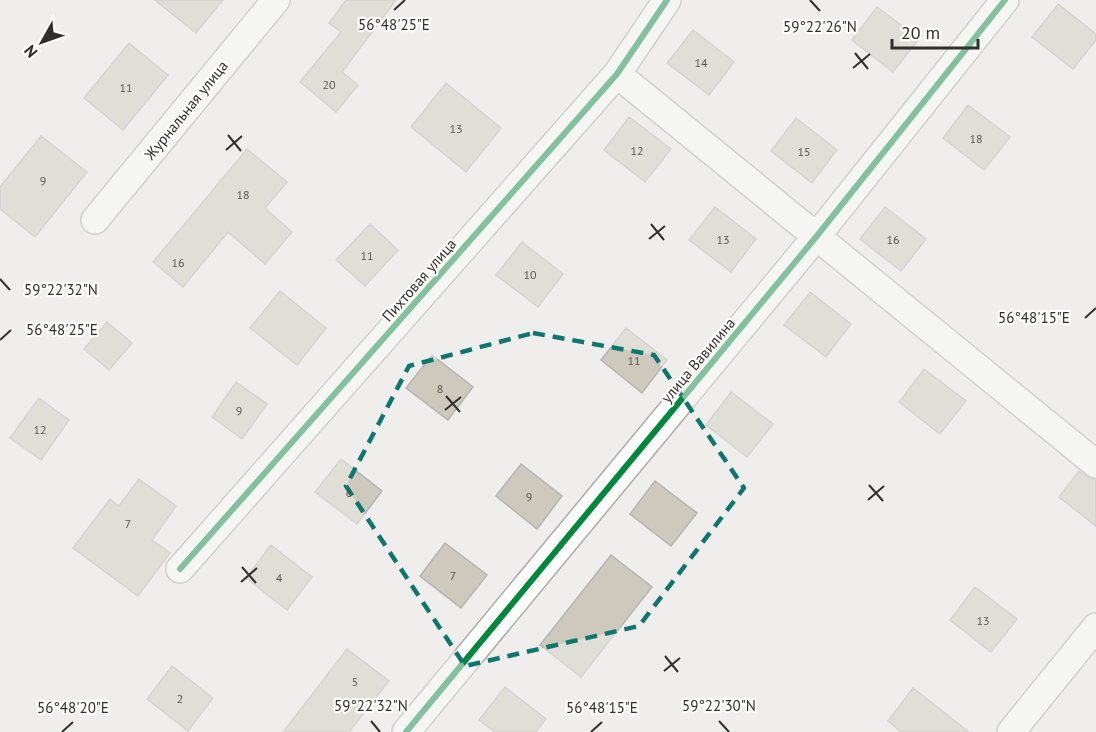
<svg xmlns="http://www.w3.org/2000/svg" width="1096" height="732" font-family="'PT Sans',sans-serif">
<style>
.building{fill:#cdc9bc;stroke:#b5b4b3;stroke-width:1.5}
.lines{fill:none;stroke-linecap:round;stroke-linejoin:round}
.minor-casing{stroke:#ababaa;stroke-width:30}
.minor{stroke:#fdfcfc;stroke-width:27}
.cycleway-casing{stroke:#fdfcf9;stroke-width:10}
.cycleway{stroke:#00873e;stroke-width:6}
.marked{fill:none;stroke:#0f766e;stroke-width:4.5;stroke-dasharray:12 8;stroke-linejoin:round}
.ticks{fill:none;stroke:#302f2e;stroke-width:2}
.labels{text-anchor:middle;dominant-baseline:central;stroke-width:4.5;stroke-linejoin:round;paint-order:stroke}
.number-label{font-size:12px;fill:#575652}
.street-label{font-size:15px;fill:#302f2e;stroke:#fdfcf9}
.ticks-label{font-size:15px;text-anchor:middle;fill:#302f2e;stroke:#fdfcf9;stroke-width:4.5;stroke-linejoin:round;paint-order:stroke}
</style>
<rect width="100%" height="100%" fill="#efeeed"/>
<path class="building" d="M155 0H223L196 33Z
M346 0H396L342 72 358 85 336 112 300 82 341 32 329 23Z
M1058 4 1096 34V40L1073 69 1032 37Z
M877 7 919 39 893 72 852 40Z
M693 30 734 62 709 95 667 63Z
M129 43 168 75 123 130 84 98Z
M446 83 501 128 466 172 411 127Z
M968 105 1010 137 984 170 943 138Z
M629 117 671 149 645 182 604 150Z
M796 118 837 150 812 183 771 151Z
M41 136 87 172 35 237 0 209V187Z
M247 149 287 182 265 208 292 232 265 264 228 232 183 287 153 262Z
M715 207 756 239 731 272 689 240Z
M885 207 926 239 901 271 860 239Z
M370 224 398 250 365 286 336 260Z
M522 242 563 274 538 307 496 275Z
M280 291 326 328 297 365 250 328Z
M810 292 851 324 826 357 784 325Z
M107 322 132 343 109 370 84 349Z
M626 328 667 360 642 393 601 360Z
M432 355 473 387 448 420 406 388Z
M924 369 966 401 940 434 899 402Z
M236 382 267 404 242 439 212 417Z
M731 392 773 424 747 457 706 425Z
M39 398 69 420 41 460 10 438Z
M341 459 382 491 357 524 315 492Z
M521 464 562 496 537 529 496 496Z
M1079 471 1087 477 1096 479V526L1059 497Z
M139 479 176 506 152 540 170 553 138 596 73 548 110 499 119 506Z
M655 481 697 513 671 546 630 514Z
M445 543 487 575 461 608 420 576Z
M271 545 312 577 287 610 246 578Z
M611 555 652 587 581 677 540 645Z
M975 587 1017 619 991 652 950 620Z
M347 649 389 681 349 732H283Z
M172 666 213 698 188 731 147 699Z
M505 687 546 719 536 732H495L479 720Z
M913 688 969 732H901L888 721Z"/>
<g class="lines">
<defs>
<path id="minor" d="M617 74 1096 464
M95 220 276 0
M180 569 617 74 667 0
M406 732 816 237 1005 0
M1011 732 1096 627"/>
</defs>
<use href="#minor" class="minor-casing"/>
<use href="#minor" class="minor"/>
<defs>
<path id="cycleway" d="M180 569 617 74 667 0
M406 732 816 237 1005 0"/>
</defs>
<use href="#cycleway" class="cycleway-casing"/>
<use href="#cycleway" class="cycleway"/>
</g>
<path d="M0 0H1096V732H0ZM533 333 654 355 744 488 639 626 465 666 346 486 409 366Z" fill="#efeeed" fill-opacity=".55" fill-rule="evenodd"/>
<path class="marked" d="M533 333 654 355 744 488 639 626 465 666 346 486 409 366Z"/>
<path class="ticks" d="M810 0 820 11M394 10 405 0M855 53 868 69M853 68 870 54M228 135 241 151M226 150 242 136M651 224 664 240M649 239 665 226M0 279 10 290M1085 318 1096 308M0 340 11 330M446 396 460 412M445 410 461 397M869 485 883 501M868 500 884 486M242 567 256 583M241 582 257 568M665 656 678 672M664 671 680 658M371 721 380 732M719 721 729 732M62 732 73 722M591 732 602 722"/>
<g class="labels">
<g class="number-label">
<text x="701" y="62">14</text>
<text x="329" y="84">20</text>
<text x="126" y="87">11</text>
<text x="456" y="128">13</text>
<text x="976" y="138">18</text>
<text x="637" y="150">12</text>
<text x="804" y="151">15</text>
<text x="43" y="180">9</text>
<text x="243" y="194">18</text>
<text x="723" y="239">13</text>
<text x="893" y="239">16</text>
<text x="367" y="255">11</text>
<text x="178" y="262">16</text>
<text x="530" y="274">10</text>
<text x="634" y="360">11</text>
<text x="440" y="388">8</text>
<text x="239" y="410">9</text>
<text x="40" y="429">12</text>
<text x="349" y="492">6</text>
<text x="529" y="496">9</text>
<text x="128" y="523">7</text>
<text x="453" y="575">7</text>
<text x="279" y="577">4</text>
<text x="983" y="620">13</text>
<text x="355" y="681">5</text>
<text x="180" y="698">2</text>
</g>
<g class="street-label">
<text transform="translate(186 110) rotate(-51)">Журнальная улица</text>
<text transform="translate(419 280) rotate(-49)">Пихтовая улица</text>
<text transform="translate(698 360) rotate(-50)">улица Вавилина</text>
</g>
</g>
<g class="ticks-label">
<text x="394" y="30">56°48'25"E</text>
<text x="820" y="32">59°22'26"N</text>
<text x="61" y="295">59°22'32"N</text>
<text x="1034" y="323">56°48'15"E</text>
<text x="62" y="335">56°48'25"E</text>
<text x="371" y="711">59°22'32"N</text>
<text x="719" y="711">59°22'30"N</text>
<text x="73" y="713">56°48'20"E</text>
<text x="602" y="713">56°48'15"E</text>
</g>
<g transform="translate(42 42) rotate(230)" stroke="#fdfcf9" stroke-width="4.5" paint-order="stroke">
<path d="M0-4.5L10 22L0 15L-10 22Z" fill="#302f2e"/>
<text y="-9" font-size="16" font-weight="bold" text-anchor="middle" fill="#302f2e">N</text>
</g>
<path d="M892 39v9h86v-9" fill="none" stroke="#302f2e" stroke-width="3"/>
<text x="901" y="39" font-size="18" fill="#302f2e" stroke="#fdfcf9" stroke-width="4.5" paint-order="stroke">20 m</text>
</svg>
